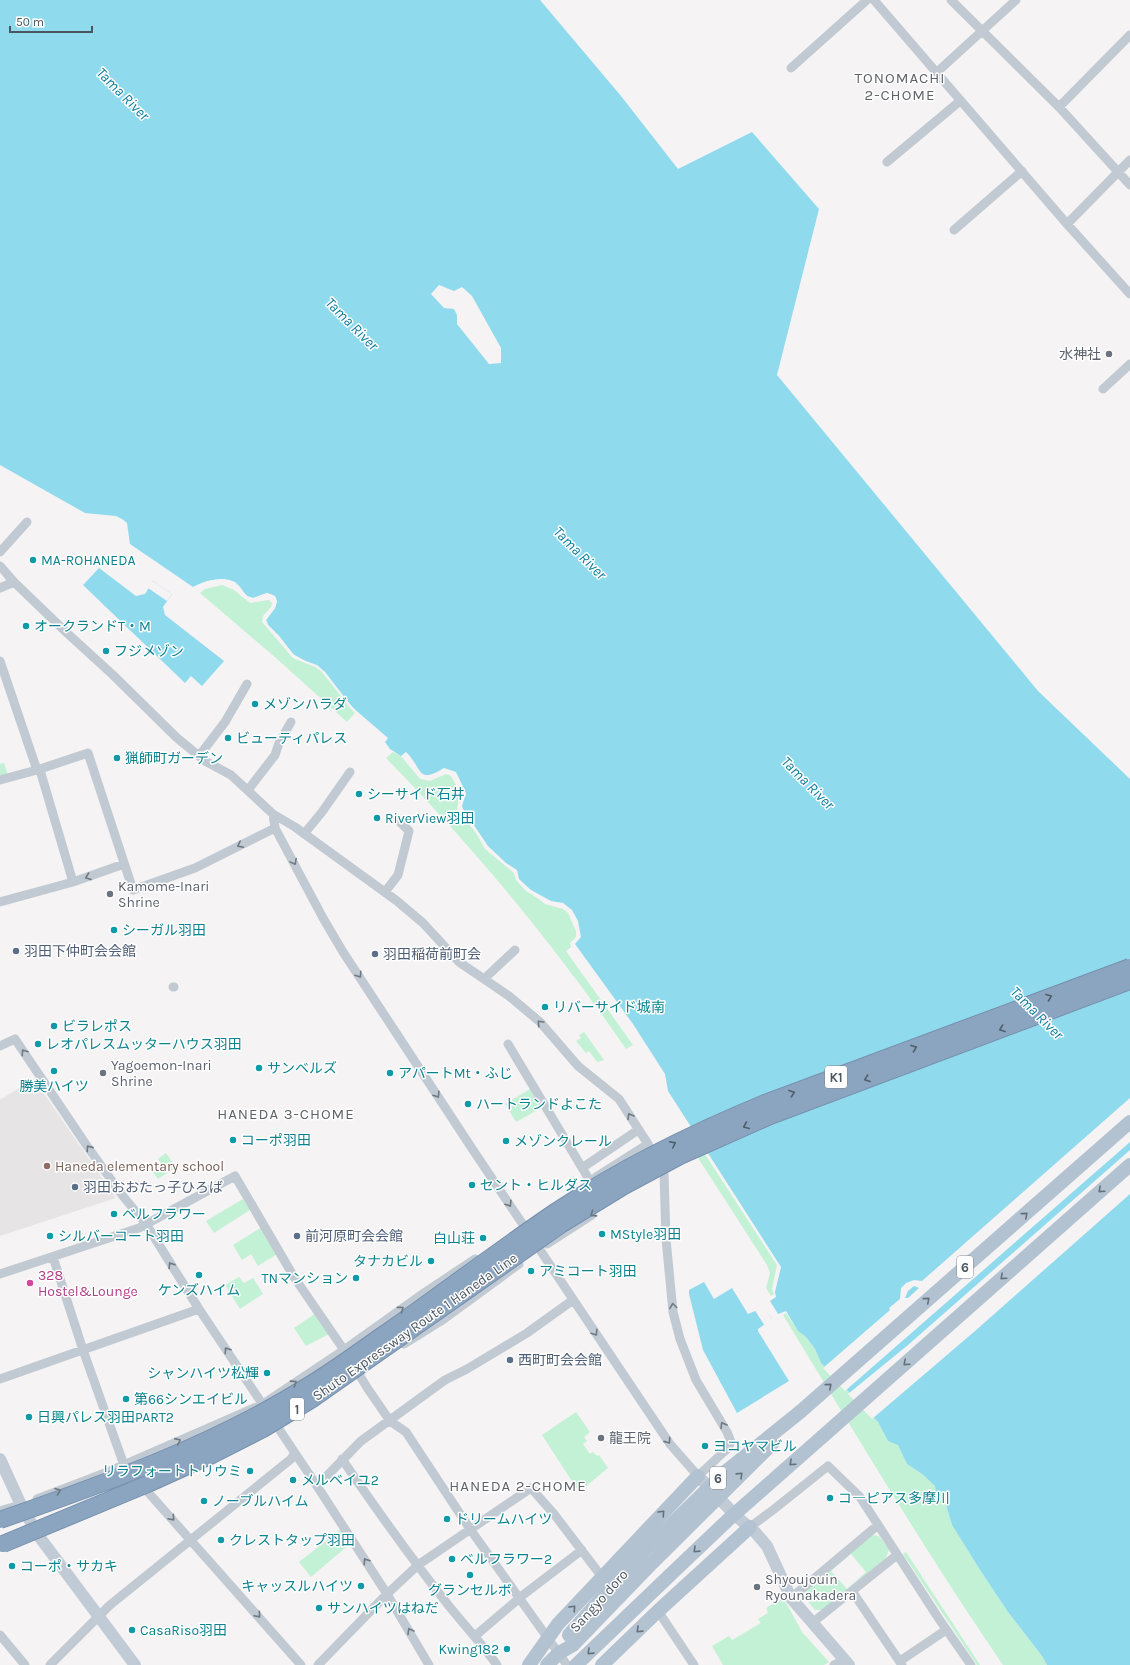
<svg xmlns="http://www.w3.org/2000/svg" width="1130" height="1665" font-family="Karla,'Noto Sans JP',sans-serif">
<style>
.education{fill:#e6e4e5}
.green{fill:#c3f1d5;fill-rule:evenodd}
.water{fill:#90daee;fill-rule:evenodd}
.pier{fill:#f5f3f3;fill-rule:evenodd}
.lines{fill:none;stroke-linecap:round;stroke-linejoin:round}
.street{stroke:#c1cad2;stroke-width:9}
.secondary{stroke:#c1cbd6;stroke-width:12}
.primary{stroke:#b3c2d1;stroke-width:14}
.highway-bridge-casing{stroke:#7690ad;stroke-width:18;stroke-linecap:butt}
.primary-bridge{stroke:#b3c2d1;stroke-width:14}
.highway-bridge{stroke:#8ba5c1;stroke-width:16}
.oneway{stroke:#6e7983}
.oneway2{stroke:#505e6b}
.oneway3{stroke:#64717d}
.worship-dot{fill:#6b7280;stroke:#fff;stroke-width:1.5}
.culture-dot{fill:#0f9aa8;stroke:#fff;stroke-width:1.5}
.service-dot{fill:#5c6f8a;stroke:#fff;stroke-width:1.5}
.education-dot{fill:#8d6e63;stroke:#fff;stroke-width:1.5}
.hotel-dot{fill:#d1479c;stroke:#fff;stroke-width:1.5}
.labels{text-anchor:middle;dominant-baseline:central;stroke-width:3;stroke-linejoin:round;paint-order:stroke}
.shield{fill:#fff;stroke:#808990;stroke-width:1}
.shield-label{font-size:13px;font-weight:bold;fill:#4a5661}
.worship-label{font-size:14px;fill:#5b616d;stroke:#fff;text-anchor:start}
.culture-label{font-size:14px;fill:#0d838f;stroke:#fff;text-anchor:start}
.service-label{font-size:14px;fill:#4e5e75;stroke:#fff;text-anchor:start}
.education-label{font-size:14px;fill:#785e54;stroke:#fff;text-anchor:start}
.hotel-label{font-size:14px;fill:#b23c85;stroke:#fff;text-anchor:start}
.street-label{font-size:14px;fill:#4a5661;stroke:#fff}
.neighbourhood-label{font-size:15px;letter-spacing:1px;fill:#5f6368;stroke:#fff}
.water-label{font-size:15px;font-style:italic;fill:#0c7c9b;stroke:#fff}
</style>
<rect width="100%" height="100%" fill="#f5f3f3"/>
<path class="education" d="M34 1079 116 1198 0 1236V1098L1 1099Z"/>
<path class="green" d="M222 585 234 590 250 603 269 600 272 603 271 607 263 616 262 622 293 658 315 667 321 671 355 713 347 722 276 658 200 593 205 589Z
M393 752 401 756 420 779 430 781 446 774 451 776 460 792 457 809 476 833 485 849 514 873 516 880 526 891 539 899 545 904 563 909 568 913 576 931V937L570 943 571 947 566 951 633 1045 626 1049C554 944 475 849 386 758Z
M4 763 8 775 0 777V764Z
M584 1032 604 1060 597 1062 589 1051 586 1053 576 1041 581 1038 579 1035Z
M530 1089 541 1108 516 1122 505 1104Z
M697 1142 777 1265 772 1289 774 1294 771 1296 766 1288 770 1273 767 1265 691 1147Z
M166 1153 176 1167 158 1179 152 1171 162 1165 158 1159Z
M243 1199 250 1210 214 1233 206 1221Z
M262 1227 277 1254 258 1266 251 1254 242 1260 233 1245Z
M239 1277 244 1283 253 1278 263 1294 240 1309 225 1285Z
M316 1313 329 1334 306 1346 294 1328Z
M786 1313 798 1331 806 1337 815 1349 821 1363 878 1422 888 1441 898 1444 907 1464 922 1474 935 1486 936 1494 946 1505 952 1525 980 1570 1008 1612 1042 1656 1047 1665H1003C925 1551 855 1433 783 1315Z
M576 1412 590 1432 584 1437 587 1441 583 1444 590 1454 593 1452 597 1456 599 1455 608 1468 579 1492 542 1435Z
M340 1530 343 1531 351 1543 311 1577 299 1562Z
M872 1535 879 1536 889 1550 886 1558 823 1610H815L805 1598 806 1590ZM851 1554 866 1572 847 1589 831 1571Z
M906 1552 980 1665H977L903 1554Z
M783 1597 802 1632 829 1662 824 1665H723L712 1646 729 1636 732 1640 761 1623 758 1619 768 1613 766 1608Z"/>
<path class="water" d="M0 0H540L621 96 678 169 752 132 819 209 777 375 1038 691 1130 779V1665H1047L1042 1656 1008 1612 980 1570 952 1525 946 1505 936 1494 935 1486 922 1474 907 1464 898 1445 888 1441 878 1422 821 1363 815 1349 806 1337 798 1331 786 1311 778 1314 770 1301 776 1297 775 1292 781 1267 668 1091 665 1074 633 1024 575 944 581 937 578 921 572 910 563 903 551 901 531 890 519 879 517 870 506 863 488 846 463 809 462 806 466 793 456 772 444 768C416 785 423 768 406 752L401 756 390 749 385 742 388 738 352 707 325 672 293 654 279 636 268 625 266 620 275 608 277 602 275 596 267 593C263 594 256 598 252 598 246 597 243 591 240 587 229 573 207 580 193 587L130 544 127 523 122 519 116 516 85 513 0 465ZM439 285 454 291 462 287 472 296 501 348V363L489 364 457 324V315L454 309 444 308 431 294Z
M99 568 136 596 145 594 153 581 172 594 163 607 165 615 224 661 202 686 191 676 185 683 83 585Z
M704 1282 714 1299 732 1288 748 1314 755 1311 762 1305 772 1319 758 1329V1331L789 1381 737 1413 703 1350 689 1294V1290Z"/>
<path class="pier" d="M222 579 235 582 247 596 253 598 267 593 275 596 277 601 275 608 266 620 268 625 279 636 293 654 297 658 317 665 325 672 340 693 357 712 355 713 350 708 324 673 316 667 296 659 291 656 278 637 266 626 264 619 266 615 273 607 275 602 273 598 267 595 253 600 247 598 234 584 229 582H216L195 589 193 587 207 581Z
M153 581 172 594 167 601 148 588Z
M1130 1098V1142L845 1391 823 1368 890 1310 889 1308 900 1299 901 1288 906 1283 914 1280 922 1281ZM914 1286 919 1288 908 1298H905L908 1291Z
M1130 1150V1194L975 1331 872 1419 848 1394 908 1345Z
M762 1303 773 1321 765 1326 754 1309Z"/>
<g class="lines">
<path class="street" d="M874 0 1067 224 1130 294
M951 0 1059 107 1130 185
M791 68 867 0
M936 73 1016 0
M1059 107 1130 35
M887 162 960 101
M1067 224 1130 160
M954 230 1022 171
M1103 389 1130 364
M0 552 27 522
M0 566 14 582 67 633 113 675 176 737 205 761 231 775 273 814 295 827 397 901 423 923 459 962 509 996 540 1022 578 1066 619 1099 648 1144 664 1174 666 1239 673 1312 680 1339 696 1380 727 1432 731 1442 728 1448 698 1476 670 1444 473 1150 343 952 323 918 275 828 273 814
M0 588 14 582
M0 661 37 770
M199 756 225 722 247 684
M40 770 73 882
M0 780 37 770 88 753 133 890 195 868 275 828
M248 790 275 755 279 743 291 722
M304 834 322 812 350 772
M385 892 398 875 409 831 397 819
M0 902 73 882 124 864
M484 979 515 950
M173 987H174
M508 1044 590 1181
M0 1046 15 1039 87 1146 122 1195 146 1224 199 1309 317 1486 387 1594 429 1665
M582 1168 638 1130
M596 1177 648 1144
M547 1244 592 1215
M53 1257 83 1350 124 1465 301 1665
M0 1274 139 1228 235 1176 294 1277 344 1350 368 1389 390 1421 406 1432 470 1529 567 1665
M404 1344 441 1321 519 1264
M0 1379 199 1309
M342 1459C376 1509 411 1558 449 1606 465 1626 482 1644 497 1665
M317 1486 361 1441 445 1380 467 1369 527 1333 573 1300
M37 1499 105 1473 263 1404 344 1350 424 1293 475 1259
M0 1511 20 1505
M750 1527 773 1510 828 1466 860 1497 939 1619 971 1665
M852 1591 902 1665
M791 1598 878 1525
M658 1611 694 1665
M812 1623 897 1555
M0 1635 25 1665
M475 1636 523 1595 582 1550
M900 1661 946 1630
M50 1665 110 1605 291 1459 295 1453
M318 1665 387 1594 418 1565 531 1488 554 1514 602 1577
M834 1665 844 1660"/>
<path class="secondary" d="M0 1459 21 1505 38 1535 135 1665
M698 1476 736 1516 755 1532 767 1546 791 1598 849 1665"/>
<path class="primary" d="M800 1412 1130 1122
M822 1437 1130 1165
M569 1635 643 1552
M529 1665 558 1624 698 1476
M547 1665 559 1653 573 1645 653 1562
M576 1665 669 1576
M602 1665 658 1611 750 1527"/>
<defs>
<path id="highway-bridge" d="M0 1520C106 1483 211 1446 306 1387 335 1370 362 1349 390 1330 445 1291 499 1250 555 1212 621 1168 692 1133 765 1103L1130 967
M3 1544 150 1483 212 1455 263 1429 314 1398 562 1224 624 1186 680 1156 770 1116 1130 981"/>
</defs>
<use href="#highway-bridge" class="highway-bridge-casing"/>
<path class="primary-bridge" d="M643 1552 724 1473 800 1412
M653 1562 772 1444
M669 1576 730 1518 822 1437"/>
<use href="#highway-bridge" class="highway-bridge"/>
</g>
<defs><path id="oneway-chevron" d="M-2-3.5L2.5 0L-2 3.5" fill="none" stroke-width="1.6" stroke-linecap="round" stroke-linejoin="round"/></defs>
<g class="oneway">
<use href="#oneway-chevron" transform="translate(240 845) rotate(153)"/>
<use href="#oneway-chevron" transform="translate(294 862) rotate(62)"/>
<use href="#oneway-chevron" transform="translate(88 877) rotate(160)"/>
<use href="#oneway-chevron" transform="translate(359 975) rotate(56)"/>
<use href="#oneway-chevron" transform="translate(540 1023) rotate(-134)"/>
<use href="#oneway-chevron" transform="translate(24 1052) rotate(-124)"/>
<use href="#oneway-chevron" transform="translate(437 1095) rotate(57)"/>
<use href="#oneway-chevron" transform="translate(630 1116) rotate(-121)"/>
<use href="#oneway-chevron" transform="translate(89 1148) rotate(-125)"/>
<use href="#oneway-chevron" transform="translate(509 1204) rotate(57)"/>
<use href="#oneway-chevron" transform="translate(593 1214) rotate(147)"/>
<use href="#oneway-chevron" transform="translate(171 1265) rotate(-122)"/>
<use href="#oneway-chevron" transform="translate(673 1306) rotate(-98)"/>
<use href="#oneway-chevron" transform="translate(401 1309) rotate(-36)"/>
<use href="#oneway-chevron" transform="translate(595 1333) rotate(56)"/>
<use href="#oneway-chevron" transform="translate(227 1350) rotate(-124)"/>
<use href="#oneway-chevron" transform="translate(294 1383) rotate(-33)"/>
<use href="#oneway-chevron" transform="translate(723 1425) rotate(-121)"/>
<use href="#oneway-chevron" transform="translate(178 1441) rotate(-24)"/>
<use href="#oneway-chevron" transform="translate(668 1441) rotate(55)"/>
<use href="#oneway-chevron" transform="translate(58 1491) rotate(-21)"/>
<use href="#oneway-chevron" transform="translate(172 1518) rotate(49)"/>
<use href="#oneway-chevron" transform="translate(366 1561) rotate(-123)"/>
<use href="#oneway-chevron" transform="translate(258 1615) rotate(49)"/>
<use href="#oneway-chevron" transform="translate(410 1631) rotate(-121)"/>
</g>
<g class="oneway2">
<use href="#oneway-chevron" transform="translate(1049 997) rotate(-21)"/>
<use href="#oneway-chevron" transform="translate(1002 1029) rotate(160)"/>
<use href="#oneway-chevron" transform="translate(914 1048) rotate(-21)"/>
<use href="#oneway-chevron" transform="translate(867 1079) rotate(160)"/>
<use href="#oneway-chevron" transform="translate(792 1093) rotate(-20)"/>
<use href="#oneway-chevron" transform="translate(746 1126) rotate(157)"/>
<use href="#oneway-chevron" transform="translate(673 1144) rotate(-26)"/>
</g>
<g class="oneway3">
<use href="#oneway-chevron" transform="translate(1101 1190) rotate(138)"/>
<use href="#oneway-chevron" transform="translate(1025 1215) rotate(-41)"/>
<use href="#oneway-chevron" transform="translate(1003 1277) rotate(138)"/>
<use href="#oneway-chevron" transform="translate(927 1300) rotate(-41)"/>
<use href="#oneway-chevron" transform="translate(906 1363) rotate(138)"/>
<use href="#oneway-chevron" transform="translate(829 1386) rotate(-41)"/>
<use href="#oneway-chevron" transform="translate(792 1463) rotate(138)"/>
<use href="#oneway-chevron" transform="translate(740 1475) rotate(-44)"/>
<use href="#oneway-chevron" transform="translate(662 1513) rotate(-47)"/>
<use href="#oneway-chevron" transform="translate(696 1550) rotate(136)"/>
<use href="#oneway-chevron" transform="translate(573 1608) rotate(-47)"/>
<use href="#oneway-chevron" transform="translate(639 1630) rotate(136)"/>
<use href="#oneway-chevron" transform="translate(590 1652) rotate(136)"/>
</g>
<g class="worship-dot">
<circle cx="1109" cy="354" r="4"/>
<circle cx="110" cy="894" r="4"/>
<circle cx="103" cy="1073" r="4"/>
<circle cx="601" cy="1438" r="4"/>
<circle cx="757" cy="1587" r="4"/>
</g>
<g class="culture-dot">
<circle cx="33" cy="560" r="4"/>
<circle cx="26" cy="626" r="4"/>
<circle cx="106" cy="651" r="4"/>
<circle cx="255" cy="704" r="4"/>
<circle cx="228" cy="738" r="4"/>
<circle cx="117" cy="758" r="4"/>
<circle cx="359" cy="794" r="4"/>
<circle cx="377" cy="818" r="4"/>
<circle cx="114" cy="930" r="4"/>
<circle cx="545" cy="1007" r="4"/>
<circle cx="54" cy="1026" r="4"/>
<circle cx="38" cy="1044" r="4"/>
<circle cx="259" cy="1068" r="4"/>
<circle cx="54" cy="1071" r="4"/>
<circle cx="390" cy="1073" r="4"/>
<circle cx="468" cy="1104" r="4"/>
<circle cx="233" cy="1140" r="4"/>
<circle cx="506" cy="1141" r="4"/>
<circle cx="472" cy="1185" r="4"/>
<circle cx="114" cy="1214" r="4"/>
<circle cx="602" cy="1234" r="4"/>
<circle cx="50" cy="1236" r="4"/>
<circle cx="483" cy="1238" r="4"/>
<circle cx="431" cy="1261" r="4"/>
<circle cx="531" cy="1271" r="4"/>
<circle cx="199" cy="1275" r="4"/>
<circle cx="356" cy="1278" r="4"/>
<circle cx="267" cy="1373" r="4"/>
<circle cx="126" cy="1399" r="4"/>
<circle cx="29" cy="1417" r="4"/>
<circle cx="705" cy="1446" r="4"/>
<circle cx="250" cy="1471" r="4"/>
<circle cx="293" cy="1480" r="4"/>
<circle cx="830" cy="1498" r="4"/>
<circle cx="204" cy="1501" r="4"/>
<circle cx="447" cy="1519" r="4"/>
<circle cx="221" cy="1540" r="4"/>
<circle cx="452" cy="1559" r="4"/>
<circle cx="12" cy="1566" r="4"/>
<circle cx="470" cy="1575" r="4"/>
<circle cx="361" cy="1586" r="4"/>
<circle cx="319" cy="1608" r="4"/>
<circle cx="132" cy="1630" r="4"/>
<circle cx="507" cy="1649" r="4"/>
</g>
<g class="service-dot">
<circle cx="16" cy="951" r="4"/>
<circle cx="375" cy="954" r="4"/>
<circle cx="75" cy="1187" r="4"/>
<circle cx="297" cy="1236" r="4"/>
<circle cx="510" cy="1360" r="4"/>
</g>
<circle class="education-dot" cx="47" cy="1166" r="4"/>
<circle class="hotel-dot" cx="30" cy="1283" r="4"/>
<g class="labels">
<g class="shield">
<rect x="825" y="1066" width="22" height="22" rx="3"/>
<rect x="957" y="1256" width="16" height="22" rx="3"/>
<rect x="290" y="1398" width="14" height="22" rx="3"/>
<rect x="710" y="1467" width="16" height="22" rx="3"/>
</g>
<g class="shield-label">
<text x="836" y="1077">K1</text>
<text x="965" y="1267">6</text>
<text x="297" y="1409">1</text>
<text x="718" y="1478">6</text>
</g>
<g class="worship-label">
<text x="1101" y="354" text-anchor="end">水神社</text>
<text x="118" y="886">Kamome-Inari<tspan x="118" dy="16">Shrine</tspan></text>
<text x="111" y="1065">Yagoemon-Inari<tspan x="111" dy="16">Shrine</tspan></text>
<text x="609" y="1438">龍王院</text>
<text x="765" y="1579">Shyoujouin<tspan x="765" dy="16">Ryounakadera</tspan></text>
</g>
<g class="culture-label">
<text x="41" y="560">MA-ROHANEDA</text>
<text x="34" y="626">オークランドT・M</text>
<text x="114" y="651">フジメゾン</text>
<text x="263" y="704">メゾンハラダ</text>
<text x="236" y="738">ビューティパレス</text>
<text x="125" y="758">猟師町ガーデン</text>
<text x="367" y="794">シーサイド石井</text>
<text x="385" y="818">RiverView羽田</text>
<text x="122" y="930">シーガル羽田</text>
<text x="553" y="1007">リバーサイド城南</text>
<text x="62" y="1026">ビラレポス</text>
<text x="46" y="1044">レオパレスムッターハウス羽田</text>
<text x="267" y="1068">サンベルズ</text>
<text x="398" y="1073">アパートMt・ふじ</text>
<text x="54" y="1086" text-anchor="middle">勝美ハイツ</text>
<text x="476" y="1104">ハートランドよこた</text>
<text x="241" y="1140">コーポ羽田</text>
<text x="514" y="1141">メゾンクレール</text>
<text x="480" y="1185">セント・ヒルダス</text>
<text x="122" y="1214">ベルフラワー</text>
<text x="610" y="1234">MStyle羽田</text>
<text x="58" y="1236">シルバーコート羽田</text>
<text x="475" y="1238" text-anchor="end">白山荘</text>
<text x="423" y="1261" text-anchor="end">タナカビル</text>
<text x="539" y="1271">アミコート羽田</text>
<text x="348" y="1278" text-anchor="end">TNマンション</text>
<text x="199" y="1290" text-anchor="middle">ケンズハイム</text>
<text x="259" y="1373" text-anchor="end">シャンハイツ松輝</text>
<text x="134" y="1399">第66シンエイビル</text>
<text x="37" y="1417">日興パレス羽田PART2</text>
<text x="713" y="1446">ヨコヤマビル</text>
<text x="242" y="1471" text-anchor="end">リラフォートトリウミ</text>
<text x="301" y="1480">メルベイユ2</text>
<text x="838" y="1498">コ―ピアス多摩川</text>
<text x="212" y="1501">ノーブルハイム</text>
<text x="455" y="1519">ドリームハイツ</text>
<text x="229" y="1540">クレストタップ羽田</text>
<text x="460" y="1559">ベルフラワー2</text>
<text x="20" y="1566">コーポ・サカキ</text>
<text x="353" y="1586" text-anchor="end">キャッスルハイツ</text>
<text x="470" y="1590" text-anchor="middle">グランセルボ</text>
<text x="327" y="1608">サンハイツはねだ</text>
<text x="140" y="1630">CasaRiso羽田</text>
<text x="499" y="1649" text-anchor="end">Kwing182</text>
</g>
<g class="service-label">
<text x="24" y="951">羽田下仲町会会館</text>
<text x="383" y="954">羽田稲荷前町会</text>
<text x="83" y="1187">羽田おおたっ子ひろば</text>
<text x="305" y="1236">前河原町会会館</text>
<text x="518" y="1360">西町町会会館</text>
</g>
<g class="education-label">
<text x="55" y="1166">Haneda elementary school</text>
</g>
<g class="hotel-label">
<text x="38" y="1275">328<tspan x="38" dy="16">Hostel&amp;Lounge</tspan></text>
</g>
<g class="street-label">
<text transform="translate(415 1327) rotate(-35)">Shuto Expressway Route 1 Haneda Line</text>
<text transform="translate(599 1601) rotate(-48)">Sangyo doro</text>
</g>
<g class="neighbourhood-label">
<text x="900" y="78">TONOMACHI<tspan x="900" dy="17">2-CHOME</tspan></text>
<text x="286" y="1114">HANEDA 3-CHOME</text>
<text x="518" y="1486">HANEDA 2-CHOME</text>
</g>
<g class="water-label">
<text transform="translate(123 94) rotate(45)">Tama River</text>
<text transform="translate(352 324) rotate(45)">Tama River</text>
<text transform="translate(580 553) rotate(45)">Tama River</text>
<text transform="translate(808 783) rotate(45)">Tama River</text>
<text transform="translate(1037 1013) rotate(45)">Tama River</text>
</g>
</g>
<path d="M10 26v6h82v-6" fill="none" stroke="#4a5661" stroke-width="2"/>
<text x="16" y="26" font-size="12" fill="#4a5661" stroke="#ffffff" stroke-width="3" paint-order="stroke">50 m</text>
</svg>
